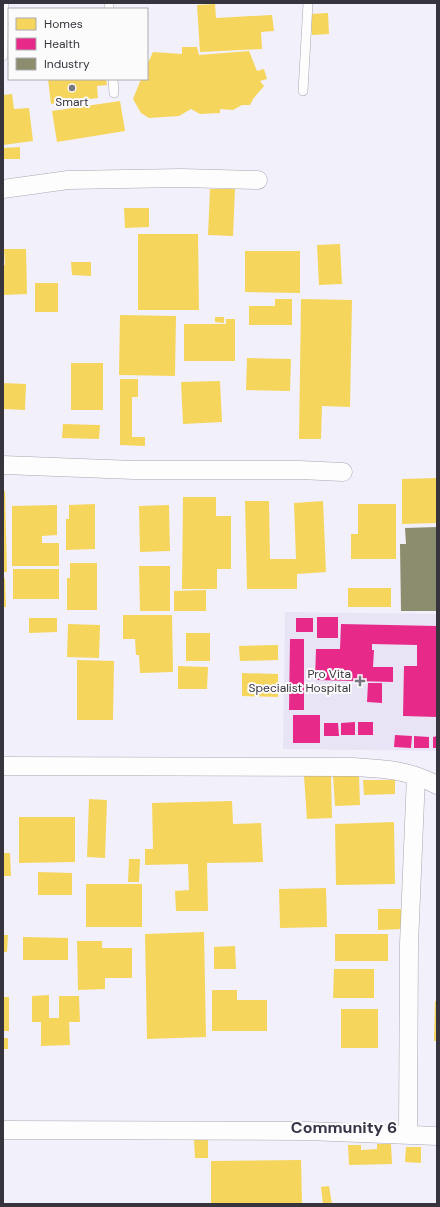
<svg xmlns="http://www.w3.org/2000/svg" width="440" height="1207" font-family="'DM Sans',sans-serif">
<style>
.built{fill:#e8e4f6}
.homes{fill:#f6d55c}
.health{fill:#e7298a}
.industry{fill:#8c8c6e}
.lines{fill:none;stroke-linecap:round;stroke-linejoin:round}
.lane-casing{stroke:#a9a7b0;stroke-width:10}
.street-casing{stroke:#a9a7b0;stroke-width:19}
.lane{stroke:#fdfdfe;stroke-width:9}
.street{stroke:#fdfdfe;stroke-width:18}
.poi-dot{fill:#787680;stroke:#fbfbfb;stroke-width:1.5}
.labels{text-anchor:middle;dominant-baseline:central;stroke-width:4;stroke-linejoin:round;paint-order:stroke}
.poi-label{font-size:12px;fill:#37343e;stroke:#fbfbfb}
.district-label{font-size:16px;font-weight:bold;fill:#383346;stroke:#fbfbfb}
</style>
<rect width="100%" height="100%" fill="#f2f0fa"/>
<path class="built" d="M285 612 437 614V751L283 749Z"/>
<path class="homes" d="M215 4 216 18 272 15 274 31 261 32 262 49 200 52 197 5Z
M328 13 329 34 312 35 310 14Z
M182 47H197L199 55 249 51 257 71 264 69 267 79 260 81 264 86 253 99 250 105H242L233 110 220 109V113L200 114 191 109 179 116 149 118 141 113 133 99 141 79H147V65L153 52 182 54Z
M48 79H106L107 85 97 86 98 98 51 104Z
M12 94 14 109 29 108 33 141 3 145V95Z
M120 101 125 131 57 142 52 111Z
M20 147V159H3V148Z
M210 189H235L233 236 208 235Z
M124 208H149V227L125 228Z
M138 234H198L199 310H138Z
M340 244 342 284 319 285 317 245Z
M4 249H26L27 294 3 295V265H5Z
M245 251H300V293L245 292Z
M71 262H91V276L72 275Z
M35 283H58V312H35Z
M275 299H292V325H249V306H275Z
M301 299 352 300 350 407 322 406 321 439H299Z
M120 315 176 316 175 376 119 375Z
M215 317H224V323L215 322Z
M226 319H235V361H184V324H226Z
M247 358 291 359 290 391 246 390Z
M71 363H103V410H71Z
M120 379H138V397H132V437H145V446L120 445Z
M220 381 222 422 183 424 181 382Z
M3 383 26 384 25 410 3 409Z
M63 424 100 425 99 439 62 438Z
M437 478V523L402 524V479Z
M3 491H5L7 572H3Z
M183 497H216V516H231V569H217V589H182Z
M245 501H269L270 559H296L294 503 323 501 326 572 297 574V589H247Z
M95 504V549L66 550V519H69V505Z
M358 504H396V559H351V534H358Z
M57 505V535L42 536V543H59V566H12V506Z
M169 505 170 551 140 552 139 506Z
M70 563H97V610H67V578H70Z
M139 566H170V611H140Z
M13 569H59V599H13Z
M3 578H5L6 607H3Z
M348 588H391V607H348Z
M206 590V611H174V591Z
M123 615H172L173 672 140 673 139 655H136L135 639H123Z
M29 618H57V632L29 633Z
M68 624 100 625 99 658 67 657Z
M186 633H210V661H186Z
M278 645V660L240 661 239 646Z
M77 660 114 661 113 720H77Z
M178 666 208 667 207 689H178Z
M242 673 278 674V697L242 696Z
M331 775 332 818 307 819 304 776Z
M333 775H359L360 805 335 806Z
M363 780H395V794L364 795Z
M89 799 107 800 105 858 87 857Z
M232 801 233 824 261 823 263 862 207 863 208 911H176L175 891 189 890 188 864 145 865V849H153L152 803Z
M19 817H75V862L19 863Z
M394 822 395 884 336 885 335 824Z
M3 853H10L11 876H3Z
M129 859H140L139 882H128Z
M38 872 72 873V895H38Z
M86 884H142V927H86Z
M326 888 327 927 280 928 279 889Z
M378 909H402V929L378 930Z
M204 932 206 1037 147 1039 145 934Z
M335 934H388V961H335Z
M3 935H8L7 952H3Z
M23 937 68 938V960H23Z
M77 941H102V948H132V978H105V989L78 990Z
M235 946 236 969H214V947Z
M334 969H374V998H333Z
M212 990H237V1000H267V1031H212Z
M49 995V1018H59V996H79L80 1022H69L70 1045 41 1046V1022H32V996Z
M3 997H9V1031H3Z
M435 1001H437V1041H434Z
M341 1009H378V1048H341Z
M3 1038H8V1049H3Z
M208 1138V1158H195L194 1139Z
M377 1144H391L392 1164 349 1165 348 1145H361V1150L377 1149Z
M406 1147H421V1163L405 1162Z
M301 1160 302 1204H211V1161Z
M329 1186 332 1204H323L321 1187Z"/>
<path class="health" d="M317 617H338V638H317Z
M296 618H313V632H296Z
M341 624 437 626V717L403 716 404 666H417V645L372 644V650H374L373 667H393V682L315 680 316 649H340Z
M290 639H304V710H289Z
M368 683H382V703L367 702Z
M293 715H320V743H293Z
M355 722V735H341V723Z
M358 722H373V735H358Z
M324 723H338L339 736H324Z
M395 735 412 736 411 748 394 747Z
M414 736 429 737V748H414Z
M437 736V748H433V737Z"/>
<path class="industry" d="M437 527V611H401L400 544H406L405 528Z"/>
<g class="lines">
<defs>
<path id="lane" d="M109 3V9
M3 56 4 3
M113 79 114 93
M303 91 308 3"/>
<path id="street" d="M3 189 68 180 181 178 258 180
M3 465 134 470H300L343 472
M3 766 354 767C387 769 408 770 437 785
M3 1130 307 1131 437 1136
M408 1134 409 944 416 776"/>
</defs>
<use href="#lane" class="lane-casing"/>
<use href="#street" class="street-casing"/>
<use href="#lane" class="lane"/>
<use href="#street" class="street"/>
</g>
<g class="poi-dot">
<circle cx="72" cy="88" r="4"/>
<path d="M358 675h4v4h4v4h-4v4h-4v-4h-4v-4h4z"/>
</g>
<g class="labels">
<g class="poi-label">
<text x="72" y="102">Smart</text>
<text x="351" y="674" text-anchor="end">Pro Vita<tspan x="351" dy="14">Specialist Hospital</tspan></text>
</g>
<g class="district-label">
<text x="344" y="1127">Community 6</text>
</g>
</g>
<rect width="440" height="1207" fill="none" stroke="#37343e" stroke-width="8"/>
<rect x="8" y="8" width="140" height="72" fill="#fbfbfb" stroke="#adabaf"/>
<rect x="16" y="18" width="20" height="12" fill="#f6d55c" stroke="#adabaf"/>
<text x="44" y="28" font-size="12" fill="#37343e">Homes</text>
<rect x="16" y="38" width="20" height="12" fill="#e7298a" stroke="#adabaf"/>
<text x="44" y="48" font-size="12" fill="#37343e">Health</text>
<rect x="16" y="58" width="20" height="12" fill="#8c8c6e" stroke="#adabaf"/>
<text x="44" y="68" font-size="12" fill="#37343e">Industry</text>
</svg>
